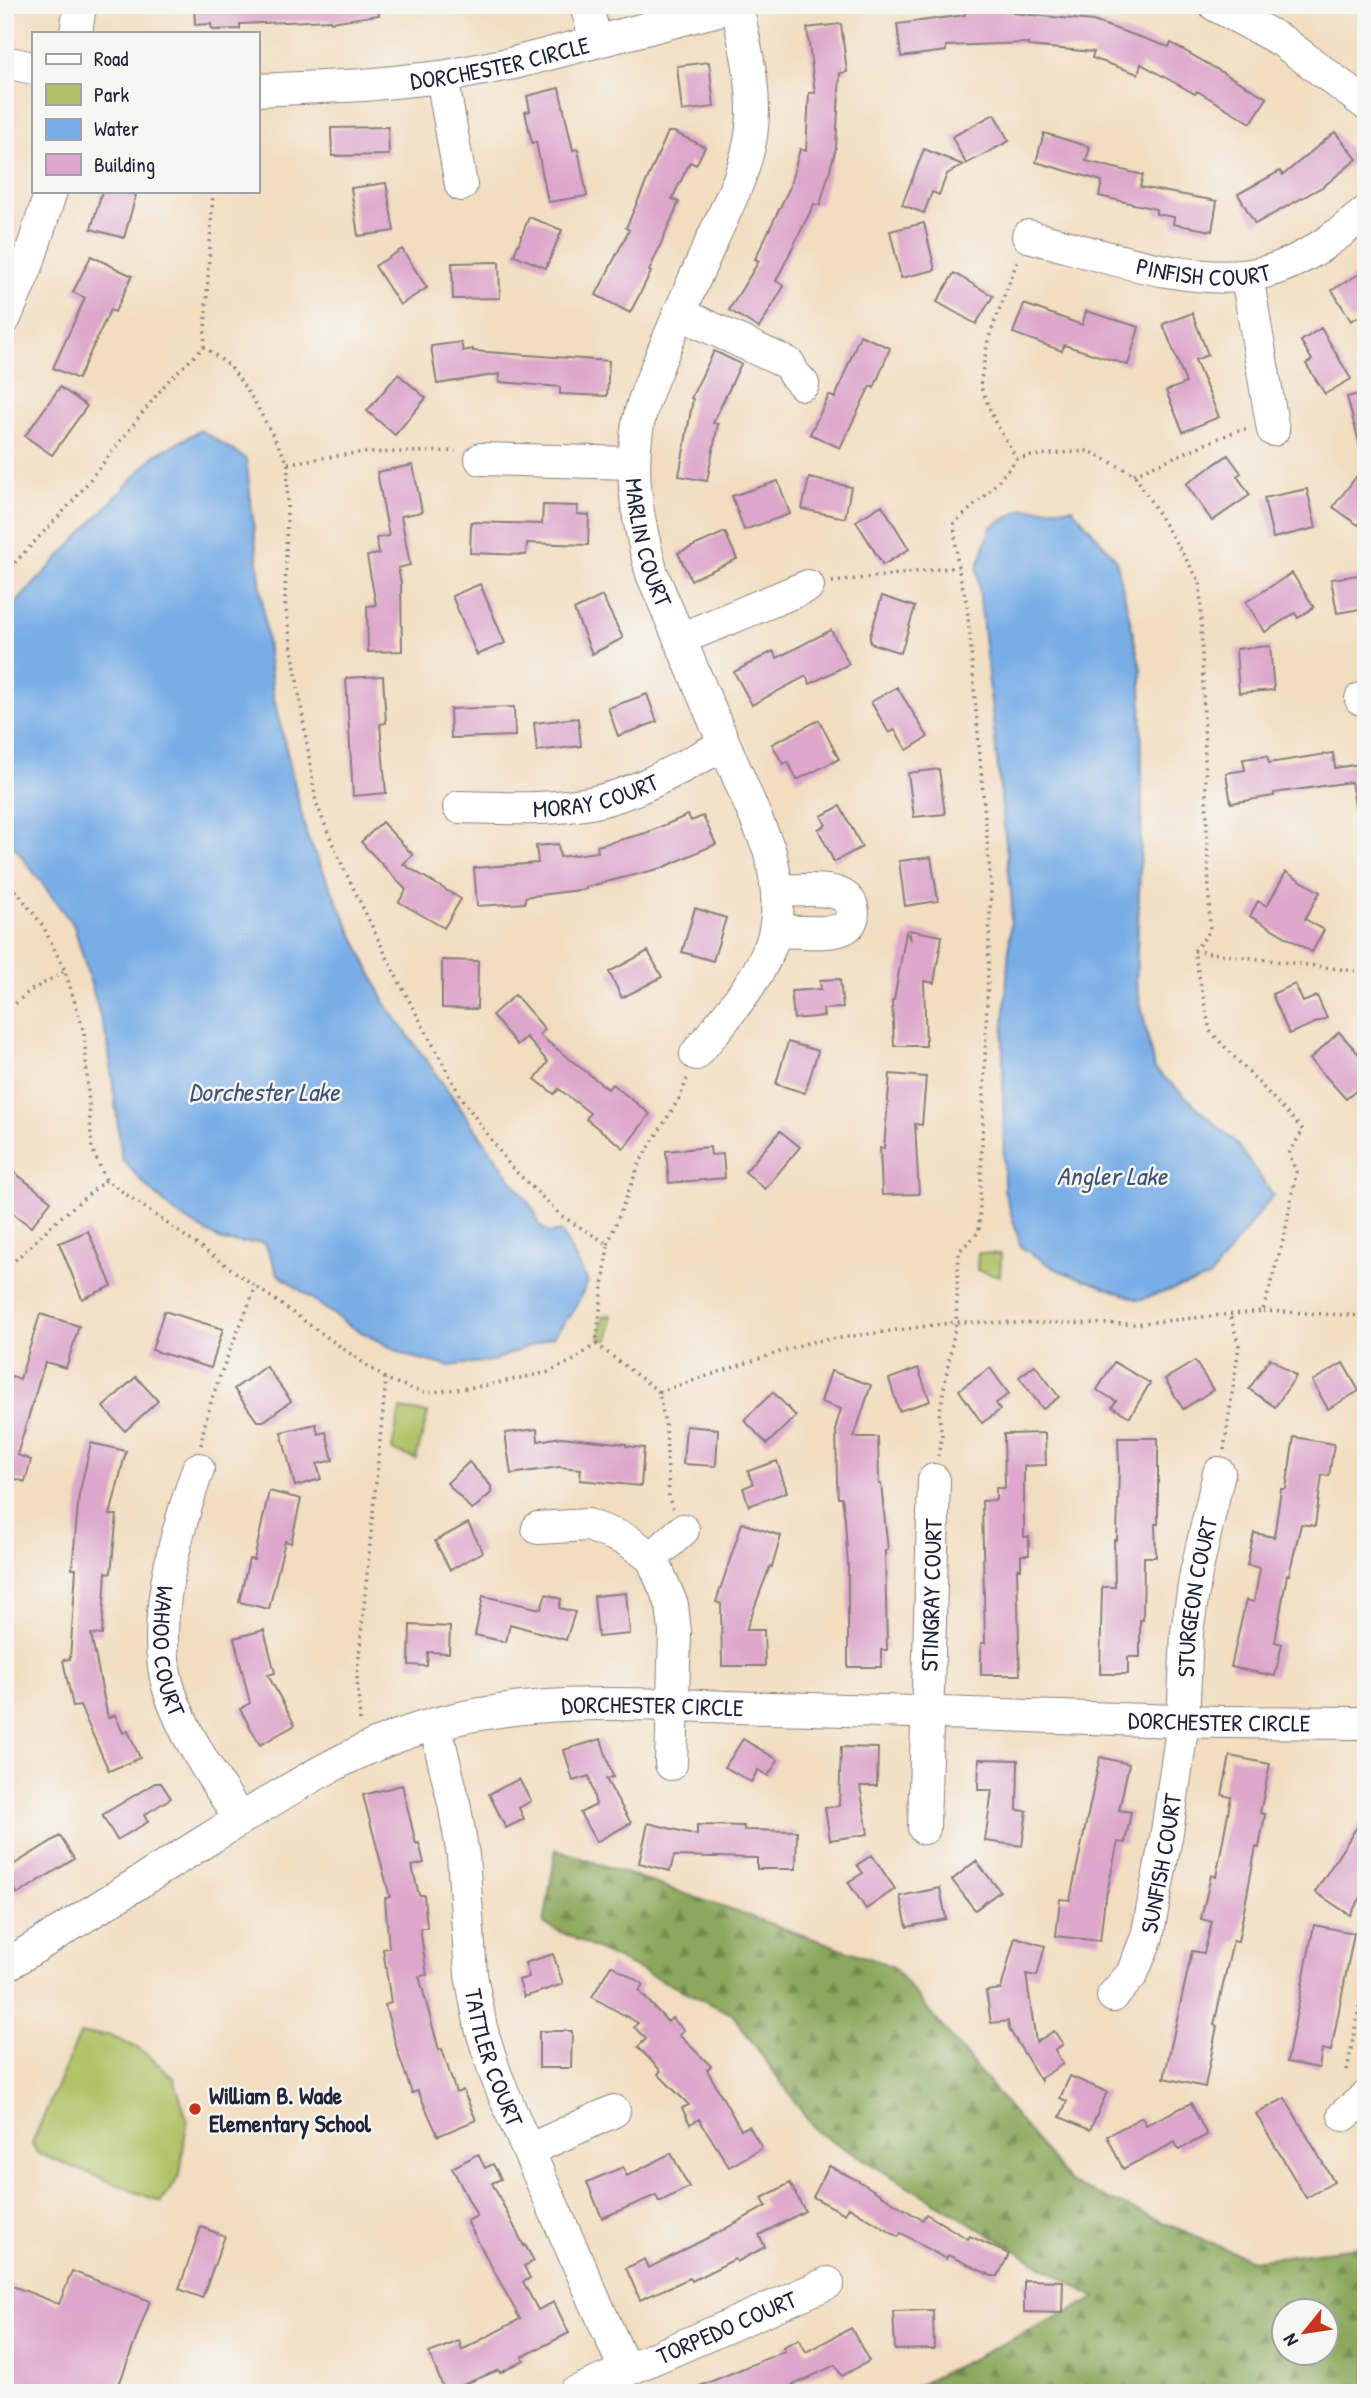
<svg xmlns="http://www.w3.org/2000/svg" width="1371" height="2398" font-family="'Patrick Hand',sans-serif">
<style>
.forest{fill:url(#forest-firs);stroke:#56654b;stroke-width:2;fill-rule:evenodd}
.green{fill:#afc266;stroke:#687250;stroke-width:2}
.water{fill:#78ade6;stroke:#4d6890;stroke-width:2}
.building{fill:#dda6ca}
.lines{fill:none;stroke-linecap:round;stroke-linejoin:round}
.minor-casing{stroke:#8a807e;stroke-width:34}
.path{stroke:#8a807e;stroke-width:3.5;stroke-dasharray:2 5;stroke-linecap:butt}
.minor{stroke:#fff;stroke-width:32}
.poi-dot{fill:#c8321e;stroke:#f6f6f2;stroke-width:2.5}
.labels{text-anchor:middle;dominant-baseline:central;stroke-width:5;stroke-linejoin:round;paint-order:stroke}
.street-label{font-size:24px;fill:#22223b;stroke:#f6f6f2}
.poi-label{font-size:24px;font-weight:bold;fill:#22223b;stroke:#f6f6f2;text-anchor:start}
.water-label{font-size:26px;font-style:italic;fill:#405377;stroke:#f6f6f2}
</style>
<defs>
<pattern id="forest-firs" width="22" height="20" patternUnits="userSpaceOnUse" patternTransform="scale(1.75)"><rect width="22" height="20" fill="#8ba85b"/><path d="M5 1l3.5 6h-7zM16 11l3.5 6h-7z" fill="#71884c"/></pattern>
</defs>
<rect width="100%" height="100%" fill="#f6f6f2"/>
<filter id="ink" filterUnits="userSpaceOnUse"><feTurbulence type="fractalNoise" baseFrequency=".0143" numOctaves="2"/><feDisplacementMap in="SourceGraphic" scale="14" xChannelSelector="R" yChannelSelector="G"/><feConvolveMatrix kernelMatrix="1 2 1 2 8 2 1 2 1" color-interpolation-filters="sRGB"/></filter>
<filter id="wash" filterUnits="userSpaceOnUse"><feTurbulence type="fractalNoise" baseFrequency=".00686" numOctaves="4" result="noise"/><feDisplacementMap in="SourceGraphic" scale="28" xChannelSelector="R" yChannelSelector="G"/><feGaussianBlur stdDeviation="1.57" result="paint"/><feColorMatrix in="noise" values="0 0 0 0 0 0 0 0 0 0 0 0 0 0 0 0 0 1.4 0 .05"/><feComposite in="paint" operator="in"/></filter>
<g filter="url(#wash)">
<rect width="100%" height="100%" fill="#f2ddc0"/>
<path class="forest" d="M556 1849 892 1966 1071 2183 1252 2260 1366 2246V2393H902L1096 2298 817 2132 732 2014 544 1924ZM1284 2310H1326V2352H1284Z"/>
<path class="green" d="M978 1253 1001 1254 1000 1276 977 1270Z
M612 1315 609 1340 600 1339 603 1316Z
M400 1409 428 1413 416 1459 392 1450Z
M80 2034 108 2035 140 2049 174 2078 187 2120 180 2175 161 2202 37 2153 32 2143Z"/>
<path class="water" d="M201 430 246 459 273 694 307 837 385 1003 535 1212 538 1224 550 1233 561 1231 588 1282 573 1311 554 1336 492 1361 448 1366 407 1356 348 1325 278 1274C272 1262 271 1252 262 1242L240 1243 222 1241 178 1215 149 1189 122 1159 108 1043 74 926 5 834V615L155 455Z
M1072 508 1116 559 1141 669 1142 805 1136 981 1154 1068 1237 1144 1273 1195 1209 1278 1139 1300 1058 1270 1021 1247 1004 1189 1003 1039 1012 902 977 569 991 527 1023 509Z"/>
<g id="blocks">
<path class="building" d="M194 5H378L379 15 331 22 330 20 240 24V29L212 30 211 24 195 25Z
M1013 9V13L1093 21 1169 47 1171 43 1267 98 1251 123 1197 91 1195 94 1141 64 1138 74 1092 58 1094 52 1028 46V43L946 46V51L901 57 897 24 965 15V10Z
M841 24 847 72 840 73 836 148 820 205 814 204 776 281 784 286 759 328 729 310 759 261 755 259 789 189 800 149 806 151 809 93H815L807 28Z
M709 62 714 107 682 111 677 66Z
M559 88 573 150 578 149 587 196 548 202 536 142 532 143 525 112 530 111 527 96Z
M994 114 1009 141 966 164 952 137Z
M388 127 389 155 332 156 331 128Z
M668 132H674L705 147 696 165 690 162 672 199 679 202 649 271 651 272 630 313 596 295 629 230 626 228Z
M1335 132 1357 159 1324 186 1255 224 1238 194 1280 171 1283 175Z
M1044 133 1090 147 1086 161 1143 175 1140 187 1217 201 1212 231 1173 224 1174 217 1156 214V209L1099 196 1102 181 1036 162Z
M924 149 963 165 947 174 939 195 932 192 924 213 902 205Z
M386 183 394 231 358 236 351 188Z
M102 191H123L136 195 124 238 91 229Z
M529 217 562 230 546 268 514 255Z
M924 223 935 270 901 278 890 231Z
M402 249 427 288 400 305 375 266Z
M91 256 132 276 115 312 110 310 78 379 53 368 85 298 73 292Z
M499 262 500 298 453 299 452 263Z
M1366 270V312L1351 321 1332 290Z
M954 273 993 296 976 324 937 302Z
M1024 304 1082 325 1086 311 1139 327 1128 365 1064 345 1062 351 1013 333Z
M1192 313 1208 355 1195 360 1219 417 1183 432 1166 391 1186 383 1163 324Z
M1321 328 1351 379 1325 394 1306 364 1312 360 1301 341Z
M860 335 890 348 874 388 870 386 840 448 810 434 829 395 835 398Z
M461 342 463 351 473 349V351L609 361 607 396 560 394V387L499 382 500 374 437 384 431 346Z
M714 351 741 364 713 423 718 424 707 481 679 476 693 399 691 398Z
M398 374 426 398 395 435 367 411Z
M60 387 87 406 52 455 25 436Z
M1366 392V445L1360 446 1347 397Z
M1228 455 1241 473 1237 476 1250 495 1212 521 1186 484Z
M1366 464V516L1358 525 1333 507Z
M413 465 422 512 401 516 410 565 398 568 401 583 402 651 368 652 367 606 376 605 367 556 379 554 376 538 389 536 377 472Z
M809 478 851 487 845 518 802 509Z
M778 481 790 514 744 530 732 496Z
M1307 489 1316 528 1273 538 1264 498Z
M543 505 578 506 577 514 589 515 588 545 527 543 526 555 470 553 471 522 542 524Z
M882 505 909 549 883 565 856 521Z
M725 532 737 559 691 580 678 553Z
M1292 573 1314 607 1298 618 1295 613 1265 632 1246 602Z
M1366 574V608L1337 613 1331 579Z
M480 584 505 643 477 655 452 596Z
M602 596 623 638 592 654 574 610Z
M882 596 915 607 901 653 870 643V636Z
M831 630 849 664 810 684 806 676 752 705 734 672 773 651 777 658Z
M1270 646 1274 690 1239 693 1236 649Z
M383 676 386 723 380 724 386 793 353 796 346 678Z
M897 687 928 737 907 750 895 730 889 733 871 702Z
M647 694 657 722 618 736 608 708Z
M514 707 515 736 451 738 450 709Z
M578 718 581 746 537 751 534 723Z
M819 720 839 759 797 780 788 762 783 764 772 744Z
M1333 753 1335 768 1366 763V815L1357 816 1351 782 1274 793V796L1231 803 1226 773 1245 770 1243 759 1267 756 1269 763Z
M939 769 945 814 914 817 908 773Z
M840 806 862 847 834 862 818 829 826 825 821 816Z
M688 815 691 821 703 816 716 844 662 868 586 887V889L525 897V903L477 906 474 868 538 863 536 846 558 844 560 857 598 852 597 846 646 833Z
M382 822 413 855 403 864 461 899 444 928 399 902 406 890 361 842Z
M931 857 938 901 905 906 899 861Z
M1286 872 1320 892 1305 919 1324 930 1312 952 1250 916 1258 901 1267 906Z
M695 908 726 918 713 961 682 952Z
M909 930 942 936 934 983 924 981 926 1046H894L892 1000H894L906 932 911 941Z
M648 951 662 977 622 998 609 972Z
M442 960 478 961 477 1009 442 1008Z
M840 979 843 1008 823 1009 824 1016 794 1019 791 991 821 989 820 980Z
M1295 984 1303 1002 1317 996 1327 1018 1289 1034 1272 994Z
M515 995 545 1029 539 1035 608 1089 612 1084 650 1114 624 1148 586 1119 590 1113 559 1089 554 1094 535 1079 548 1062 526 1037 517 1045 492 1015Z
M1339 1032 1366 1062V1082L1346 1099 1310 1059Z
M788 1042 818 1051 805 1093 776 1084Z
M890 1074 926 1077 922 1125 915 1124 919 1194 882 1195 880 1148H884Z
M780 1131 800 1147 765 1189 745 1172Z
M710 1147 711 1155 723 1154 725 1178 669 1183 666 1151Z
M5 1165 51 1201 31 1227 5 1207Z
M88 1231 112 1286 82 1299 59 1243Z
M164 1311 223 1329 211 1368 152 1350Z
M40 1314 79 1326 66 1368 45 1362 17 1455 31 1460 25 1482 10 1477V1479H5V1374L20 1379Z
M1270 1358 1296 1376 1275 1407 1249 1389Z
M1195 1361 1213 1390 1183 1409 1165 1379Z
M1114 1362 1150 1383 1130 1417 1112 1407 1116 1401 1097 1390Z
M1343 1363 1359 1391 1328 1409 1312 1381Z
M1035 1365 1059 1397 1043 1409 1019 1377Z
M266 1366 291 1401 264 1421H257L234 1389Z
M918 1368 930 1401 899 1411 889 1379Z
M990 1368 1009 1394 996 1403 1000 1410 982 1423 959 1390Z
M831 1371 871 1385 854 1437H878L879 1484H881L888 1550H885L887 1650H881V1667H848V1566L845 1520 842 1498H838L837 1480 836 1426 841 1409 821 1402Z
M136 1377 158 1401 125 1431 103 1407Z
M773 1392 796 1416 767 1444 744 1420Z
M316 1424 318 1434 326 1432 333 1460 317 1464 321 1479 295 1486 281 1432Z
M686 1426 718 1429 716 1466 683 1464Z
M537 1429 538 1441 561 1437 626 1444V1446L644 1448 641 1486 580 1480 581 1469 559 1467 511 1474 505 1433Z
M1045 1433 1046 1465 1024 1466V1537H1029V1555H1021V1569H1017L1020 1675H981V1643H985L982 1501 996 1500V1488H1005L1004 1434Z
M1294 1437 1334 1444 1329 1476 1322 1475 1315 1526 1301 1524 1289 1575 1287 1574 1275 1642 1282 1644 1275 1676 1231 1667 1246 1600 1254 1602 1260 1568 1247 1565 1254 1533 1274 1537 1281 1489H1286Z
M1118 1438H1158V1524H1155L1156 1557H1144L1143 1620H1140V1657H1128V1674H1100L1102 1587H1115L1114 1540H1117L1119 1470Z
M91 1443 126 1451 110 1515H117L111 1573 106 1572 102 1635 91 1634 108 1718 115 1715 123 1733 128 1731 140 1758 109 1771 80 1706 73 1707 63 1660 70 1659 76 1569H72L79 1495Z
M777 1461 787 1492 749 1506 743 1488 753 1484 748 1471Z
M469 1462 491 1486V1493L472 1510 447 1483Z
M269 1491 301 1499 291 1543 285 1541 269 1609 239 1602 249 1559 254 1560Z
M468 1523 483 1552 450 1570 435 1541Z
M742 1523 781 1536 772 1567 770 1566 746 1630H764L765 1666H722L721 1604 716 1602Z
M626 1593 630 1634 598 1637 594 1596Z
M546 1594 561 1599 559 1608 575 1612 566 1640 510 1624 506 1642 475 1635 483 1596 541 1609Z
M410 1625 450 1627 449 1653 428 1652 427 1666 409 1665Z
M264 1630 275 1673 268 1675 295 1725 260 1745 240 1709 250 1703 234 1638Z
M601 1739 613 1777 606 1779 631 1823 596 1842 580 1813 596 1805 589 1776 573 1781 564 1750Z
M743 1739 778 1760 768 1776 758 1770 751 1782 725 1767Z
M841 1747 878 1748 877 1786H860L868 1834 830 1840 825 1808 839 1806Z
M1230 1756 1270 1764 1260 1813 1265 1814 1259 1848 1256 1847 1238 1942 1233 1941 1214 2025 1217 2026 1205 2087 1164 2078 1192 1951 1204 1953 1212 1922 1201 1919 1211 1875 1216 1877 1221 1851 1231 1797 1222 1795Z
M1100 1757 1129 1764 1119 1810 1131 1812 1125 1843 1118 1842 1104 1906 1100 1941 1056 1936 1060 1899 1070 1900Z
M979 1759 1018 1760 1017 1810 1027 1811 1022 1846 985 1841 992 1790H978Z
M519 1779 531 1801 519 1808 524 1819 506 1828 489 1794Z
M155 1783H161L171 1798 144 1815 148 1822 117 1840 102 1815Z
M402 1785 416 1844 419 1843 424 1863 412 1866 419 1895H424L427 1928H420L427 1975 419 1976 439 2050 442 2049 456 2093 463 2090 476 2120 438 2136 418 2091 412 2093 398 2053 385 2005 391 2003 383 1949 389 1948 385 1898 390 1897 363 1795Z
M1366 1813V1889L1350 1915 1315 1892Z
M648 1823 697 1835V1825L744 1826V1830L797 1831 796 1869H757V1858L674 1856 670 1871 639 1863Z
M60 1836 74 1859 18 1894 5 1875V1870Z
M872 1855 895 1889 866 1909 848 1882 863 1873 857 1865Z
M976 1861 1000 1891 975 1910 952 1880Z
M940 1888 946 1919 907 1927 900 1896Z
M1314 1925 1354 1933 1331 2051 1322 2049 1319 2068 1287 2062Z
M1015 1937 1045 1946 1037 1976 1026 1974 1036 2042 1054 2031 1063 2044 1055 2050 1063 2064 1041 2078V2081L1009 2029 1008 2021 991 2023 986 1991 1001 1989Z
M553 1954 563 1984 524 1997 519 1980 529 1977 525 1963Z
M611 1965 643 1984 639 1991 668 2022 672 2018 684 2030 679 2035 711 2066 707 2070 741 2130 749 2126 762 2148 729 2167 699 2119 690 2124 682 2108 689 2105 658 2074 661 2071 638 2047 646 2039 634 2027 638 2023 592 1997Z
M539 2031H572L571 2068H539Z
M1070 2076 1107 2092 1090 2130 1060 2117 1067 2101 1060 2098Z
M1285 2098 1334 2182 1306 2198 1256 2114Z
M1191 2103 1207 2135 1179 2150 1175 2142 1123 2169 1107 2136 1142 2117 1146 2125Z
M671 2153 689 2187 659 2202 656 2195 602 2218 587 2182 623 2167 627 2176Z
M478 2154 485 2168 493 2164 501 2179 492 2183 524 2246 525 2245 534 2261 524 2266 530 2278 523 2282 538 2310 554 2302 569 2333 522 2357 524 2360 500 2373 499 2370 445 2392 429 2353 459 2341 462 2350 520 2319 467 2221 477 2216 452 2168Z
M829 2166 857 2180 922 2220 926 2214 968 2239 970 2236 1009 2254 998 2276H992L948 2255 946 2259 901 2233 898 2237 849 2207 845 2214 813 2197Z
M790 2183 805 2211 759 2235 765 2247 737 2262 735 2259 692 2281 690 2278 640 2300 626 2268 645 2259 649 2268 721 2231 766 2206 762 2198Z
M201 2227 225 2236 202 2298 179 2289Z
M72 2271 150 2301 117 2390 99 2384 96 2393H5V2283L59 2304Z
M1024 2280 1063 2281 1062 2313 1024 2312Z
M933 2310 934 2349 895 2350 893 2311Z
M851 2328 869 2361 842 2376 835 2365 777 2393H683L785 2351 783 2347 799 2339 806 2352Z"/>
</g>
</g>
<g filter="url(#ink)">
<use href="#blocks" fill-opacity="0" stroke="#8a807e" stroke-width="2"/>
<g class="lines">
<defs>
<g id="minor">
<path d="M586 5 596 41"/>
<path d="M1215 5 1282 41 1366 104"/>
<path d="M76 33 80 5"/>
<path d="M5 62 33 68"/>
<path d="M442 77 461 185"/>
<path id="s1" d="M257 90 365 85 442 77 514 63 737 5C745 48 758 92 751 136 745 173 727 207 712 240 693 282 674 324 657 367 648 389 638 413 636 438 630 484 640 529 652 574L769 849C776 875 781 903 775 930 767 972 722 1021 696 1054"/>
<path id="s2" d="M1028 236C1095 253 1198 290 1265 272 1302 263 1337 236 1366 212"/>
<path d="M1247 276 1273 430"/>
<path d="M679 313 789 364 793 373 803 384"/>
<path d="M5 318 27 266 51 191"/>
<path d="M481 459 634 463"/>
<path d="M680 639 808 586"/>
<path d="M1361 699 1366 698"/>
<path id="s3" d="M459 807C504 808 551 811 595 802 641 792 682 766 724 745"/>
<path d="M775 931C792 931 833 936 846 927 851 924 853 918 853 913 853 882 798 891 777 891"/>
<path id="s4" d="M198 1469C176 1533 148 1627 170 1693 186 1739 214 1779 240 1819"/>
<path d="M538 1528 588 1525 627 1540 652 1558 672 1605 675 1632 671 1764"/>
<path d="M652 1558 683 1530"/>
<path id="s5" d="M435 1724 454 1803 463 1855 471 1975 481 2028 495 2073 515 2121 625 2369"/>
<path id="s6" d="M924 1828 934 1480"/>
<path id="s7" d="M5 1966C74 1923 143 1880 212 1837 283 1793 354 1746 435 1724 544 1694 659 1706 771 1708 907 1711 1043 1717 1179 1721 1241 1723 1304 1722 1366 1723"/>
<path id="s8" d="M1113 1996 1132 1974 1147 1937 1167 1832 1183 1722 1187 1632 1196 1573 1219 1473"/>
<path d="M1344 2115 1366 2097"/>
<path d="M529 2150 614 2111"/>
<path id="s9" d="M574 2393 828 2283"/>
</g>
</defs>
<use href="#minor" class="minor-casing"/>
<path class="path" d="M204 347 213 191
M1017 459 995 422 980 385 988 340 1018 259
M288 463 358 453 456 451
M1134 474 1241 429H1246
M5 573 74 500 167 382 204 347 230 366 254 401 288 463 285 604 316 802 336 852 395 974 462 1099 511 1167 563 1217 608 1244 596 1344 574 1360 549 1372 482 1386 425 1393 386 1379 106 1180 92 1149 84 1032 65 971 43 926 5 876
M832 582 958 567
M1194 951 1356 971 1366 975
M5 1013 28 992 65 971
M608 1244 640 1162 680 1097 687 1079
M5 1270 55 1222 106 1180
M1263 1311 1366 1316
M596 1344 659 1392 666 1429 669 1499 673 1508
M659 1392 810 1342 956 1322 1134 1324 1263 1311 1285 1233 1296 1172 1289 1153 1303 1130 1210 1031 1194 951 1210 931 1200 582 1134 474 1089 451 1036 455 1017 459 984 497 954 523 958 567 967 605 991 886 979 1232 959 1251 956 1322 939 1416 942 1434 938 1456
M201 1445C208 1394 238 1334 256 1286
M1224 1450 1239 1346 1230 1314
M360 1721 357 1677 386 1379
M1347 2070 1366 1972"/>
<use href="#minor" class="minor"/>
</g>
</g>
<circle class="poi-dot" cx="195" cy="2109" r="7"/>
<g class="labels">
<g class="street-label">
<text stroke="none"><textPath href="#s1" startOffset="245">DORCHESTER CIRCLE</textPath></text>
<text stroke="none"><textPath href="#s2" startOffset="180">PINFISH COURT</textPath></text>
<text stroke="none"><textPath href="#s1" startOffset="1052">MARLIN COURT</textPath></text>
<text stroke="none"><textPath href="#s3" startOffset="138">MORAY COURT</textPath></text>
<text stroke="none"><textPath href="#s6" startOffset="233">STINGRAY COURT</textPath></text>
<text stroke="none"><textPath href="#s8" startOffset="413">STURGEON COURT</textPath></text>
<text stroke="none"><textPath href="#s4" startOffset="187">WAHOO COURT</textPath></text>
<text stroke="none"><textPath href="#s7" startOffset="714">DORCHESTER CIRCLE</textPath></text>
<text stroke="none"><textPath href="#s7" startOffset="1281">DORCHESTER CIRCLE</textPath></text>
<text stroke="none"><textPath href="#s8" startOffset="144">SUNFISH COURT</textPath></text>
<text stroke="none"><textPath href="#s5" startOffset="340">TATTLER COURT</textPath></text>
<text stroke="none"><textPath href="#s9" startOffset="166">TORPEDO COURT</textPath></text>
</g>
<g class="poi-label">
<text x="209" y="2095">William B. Wade<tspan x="209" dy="28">Elementary School</tspan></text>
</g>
<g class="water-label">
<text x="264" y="1091">Dorchester Lake</text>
<text x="1112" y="1175">Angler Lake</text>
</g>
</g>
<rect width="1371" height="2398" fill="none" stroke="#f6f6f2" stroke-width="28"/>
<rect x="32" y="32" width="228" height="161" fill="#f6f6f2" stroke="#a1a1a9" stroke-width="2"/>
<rect x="46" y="54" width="35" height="10" fill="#ffffff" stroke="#a1a1a9" stroke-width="2"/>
<text x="94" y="66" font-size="21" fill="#22223b">Road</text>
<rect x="46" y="84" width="35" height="21" fill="#afc266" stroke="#a1a1a9" stroke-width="2"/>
<text x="94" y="102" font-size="21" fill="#22223b">Park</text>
<rect x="46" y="119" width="35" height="21" fill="#78ade6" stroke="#a1a1a9" stroke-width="2"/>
<text x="94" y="136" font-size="21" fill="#22223b">Water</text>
<rect x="46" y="154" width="35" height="21" fill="#dda6ca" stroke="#a1a1a9" stroke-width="2"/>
<text x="94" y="172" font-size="21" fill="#22223b">Building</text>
<g transform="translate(1305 2332) rotate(240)"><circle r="33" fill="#f6f6f2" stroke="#a1a1a9" stroke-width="2"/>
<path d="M0-5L12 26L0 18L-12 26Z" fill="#c8321e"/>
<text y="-10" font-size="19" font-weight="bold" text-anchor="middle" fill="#22223b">N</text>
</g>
</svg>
